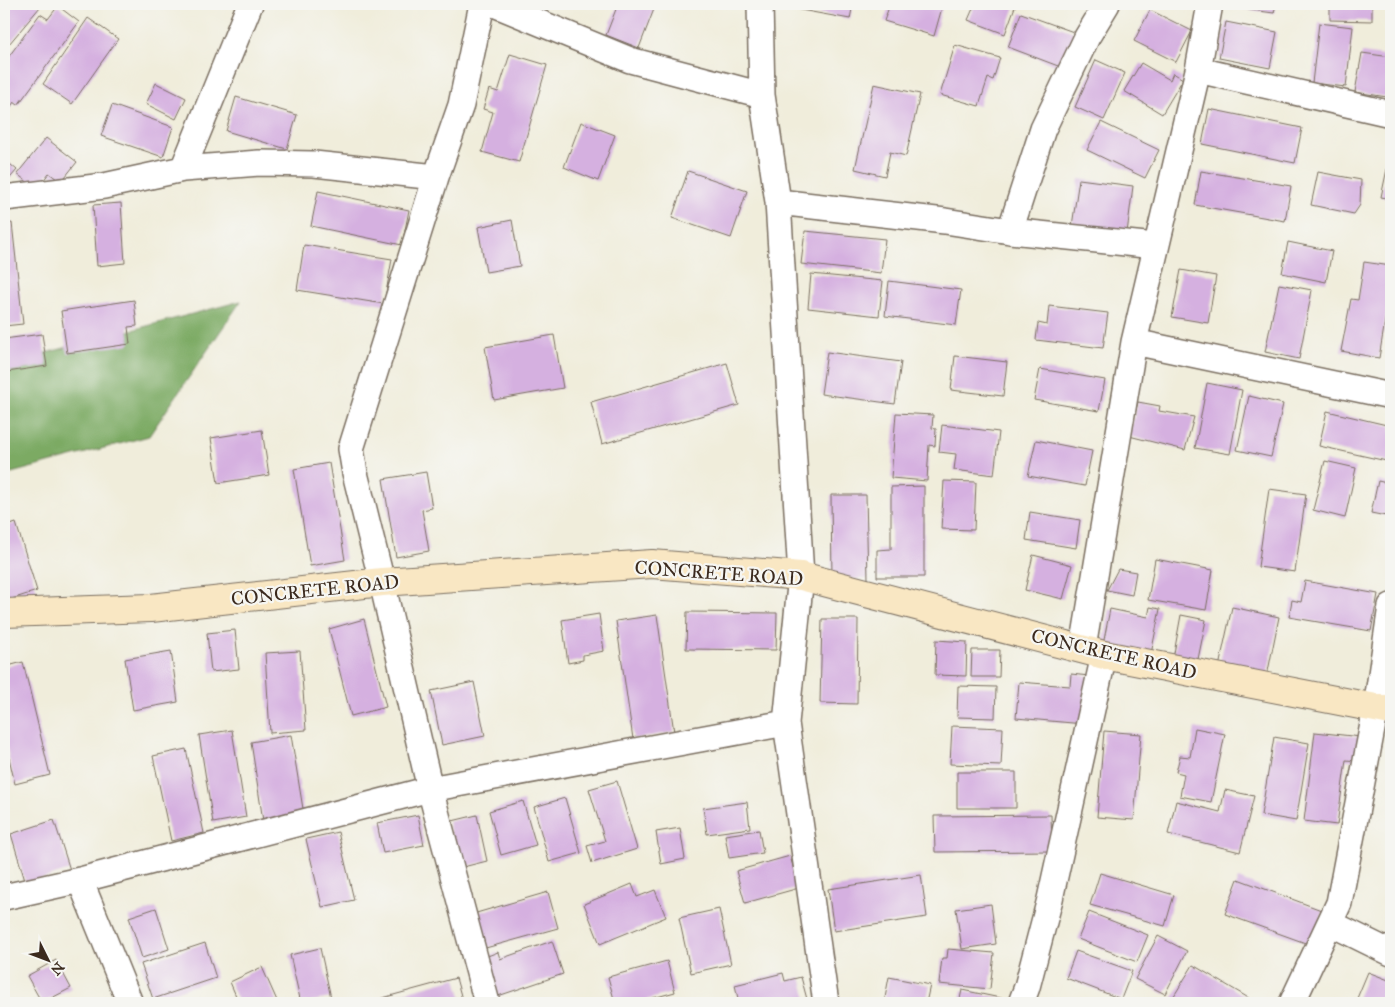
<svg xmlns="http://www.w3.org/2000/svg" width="1395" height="1007" font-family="'IM FELL Great Primer',serif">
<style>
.forest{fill:#7baa63;stroke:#5b6a40}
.building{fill:#d5b0e0}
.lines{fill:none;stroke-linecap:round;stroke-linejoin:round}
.street-casing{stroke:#7a6e60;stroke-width:28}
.secondary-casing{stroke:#7a6e60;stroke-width:30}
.street{stroke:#fff;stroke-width:25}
.secondary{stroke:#f9e7c3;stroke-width:28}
.labels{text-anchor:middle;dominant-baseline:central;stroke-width:4.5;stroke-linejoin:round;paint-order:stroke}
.street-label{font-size:19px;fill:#3b2a1e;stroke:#f6f6f2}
</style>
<rect width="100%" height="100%" fill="#f6f6f2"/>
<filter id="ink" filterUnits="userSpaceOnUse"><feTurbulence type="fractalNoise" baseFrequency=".02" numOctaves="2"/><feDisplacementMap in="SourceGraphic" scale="10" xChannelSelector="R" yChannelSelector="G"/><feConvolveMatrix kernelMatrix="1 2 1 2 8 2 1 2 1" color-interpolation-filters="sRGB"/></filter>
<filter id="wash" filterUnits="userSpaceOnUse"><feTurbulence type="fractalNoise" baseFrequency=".0096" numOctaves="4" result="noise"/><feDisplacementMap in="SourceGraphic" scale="20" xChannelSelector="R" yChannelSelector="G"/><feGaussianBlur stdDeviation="1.12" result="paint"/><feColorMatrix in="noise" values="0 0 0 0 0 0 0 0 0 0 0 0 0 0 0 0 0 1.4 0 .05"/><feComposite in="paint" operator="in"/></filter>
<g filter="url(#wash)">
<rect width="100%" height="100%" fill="#f0eddb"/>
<path class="forest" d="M241 301 149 436 4 475V364Z"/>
<g id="blocks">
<path class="building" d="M4 4H37L40 7 4 50Z
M618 4H656L639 48 606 35Z
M779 4H853L850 19 779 6Z
M890 4H943L934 36 884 21Z
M975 4H1016L1005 34 968 20Z
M1228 4H1276L1274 13 1228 7Z
M1330 4H1372V21L1330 20Z
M58 6 79 22 18 105 14 102 7 112 4 109V63L40 14 48 19Z
M1150 10 1192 31 1176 62 1134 41Z
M1021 13 1079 34 1066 69 1008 47Z
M88 18 118 39 72 104 43 84Z
M1226 22 1277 32 1270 68 1219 58Z
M1319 23 1353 27 1346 87 1312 83Z
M955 45 1000 58 993 80 988 78 979 106 940 95Z
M1362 53 1391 57V70L1387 97 1355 92Z
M510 54 547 65 519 162 482 152 493 112 483 109 489 89 498 92Z
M1096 60 1125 73 1104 120 1075 107Z
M1141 63 1170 80 1173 73 1183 79 1162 114 1124 91Z
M156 83 186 98 176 119 146 104Z
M874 84 920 94 906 156 890 152 885 176 855 169Z
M236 97 297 115 287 149 226 131Z
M112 105 173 127 163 157 101 136Z
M1209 109 1302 128 1295 163 1202 144Z
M581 122 615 135 598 181 564 167Z
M1101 122 1159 150 1145 178 1087 150Z
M46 138 77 162 61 182 49 173 37 189 17 174Z
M4 159 17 170 4 185Z
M1387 169 1391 170V199L1381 197Z
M688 171 747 191 731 238 672 218Z
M1201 171 1291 186 1285 221 1195 205Z
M1318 172 1361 180 1360 205 1354 214 1311 205Z
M1079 179 1133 186 1127 233 1072 226Z
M318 191 409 210 402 245 311 226Z
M121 203 125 263 97 266 93 205Z
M512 220 520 266 486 272 478 227Z
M12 223 23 324 4 326V224Z
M805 231 885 239 881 273 801 264Z
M1288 242 1332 251 1326 282 1282 273Z
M304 245 392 259 384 304 297 290Z
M1364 262 1391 266V284L1379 358 1341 351 1351 299 1358 300Z
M1181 270 1216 276 1208 323 1172 317Z
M811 274 883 281 879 316 808 308Z
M889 281 961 290 956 325 885 316Z
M1279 284 1312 290 1299 359 1265 352Z
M134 300 137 326 128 327 130 344 67 353 61 311Z
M1049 306 1108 313 1103 348 1036 340 1038 323 1047 325Z
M42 334 47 366 7 372 4 339Z
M554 335 563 388 494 400 485 347Z
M827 352 901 362 895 404 821 394Z
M955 356 1007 362 1003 396 951 390Z
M727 363 739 405 602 444 591 402Z
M1040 369 1105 380 1099 411 1034 400Z
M1207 383 1242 390 1230 454 1195 448Z
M1249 396 1283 404 1271 457 1237 450Z
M1138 402 1160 406 1159 411 1194 417 1185 450 1129 436Z
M1327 411 1391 426V462L1319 446Z
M896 413 933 415 932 428 936 429 935 446 929 445 927 481 891 478Z
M942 425 999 432 994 475 954 470 956 454 939 452Z
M262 430 269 475 218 483 211 438Z
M1036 440 1092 451 1085 486 1028 476Z
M1325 461 1356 468 1345 518 1313 510Z
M329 463 345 560 310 566 294 469Z
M426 472 432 508 422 510 429 551 396 557 383 479Z
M944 481 976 482 974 530 941 529Z
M1378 481 1391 484V517L1371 513Z
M924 486V577H877V550L891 549V487Z
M1269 489 1306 494 1295 572 1258 567Z
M831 495H866L868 579H832Z
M1030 512 1080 520 1076 548 1026 540Z
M16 523 37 591 5 601 4 527Z
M1033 555 1072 565 1063 599 1025 590Z
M1155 559 1213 570 1206 610 1148 600Z
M1118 569 1136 572 1132 595 1107 590Z
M1305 581 1378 594 1371 631 1289 617 1292 600 1301 602Z
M1150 607 1160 609 1151 654 1103 645 1110 609 1148 617Z
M1232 607 1279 617 1264 691 1219 667Z
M687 612 777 613 776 650 686 649Z
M599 614 604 651 583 655V660L568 663 562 620Z
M657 615 674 732 633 739 616 621Z
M1181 615 1206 620 1196 669 1172 664Z
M364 619 386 707 351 716 329 629Z
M822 619H858L857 704 820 703Z
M235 630 239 669 211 672 207 633Z
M936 640 967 642 966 676 935 675Z
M972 650H1000L999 677H971Z
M171 651 178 702 133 710 125 659Z
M300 651 306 730 270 733 265 653Z
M23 662 50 775 15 784 4 736V667Z
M1071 674 1089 676 1084 724 1016 718 1019 682 1070 686Z
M474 682 485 736 442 745 431 691Z
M958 686 996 687 995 718 957 717Z
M952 726 1003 728 1001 766 950 764Z
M1195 728 1225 734 1211 802 1180 796 1184 774 1176 772 1180 756 1190 757Z
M232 730 246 817 213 823 199 735Z
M1104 731 1141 734 1134 820 1097 817Z
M1315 732 1361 737 1358 761 1346 760 1337 825 1304 821Z
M291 735 304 815 263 821 251 742Z
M1274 737 1309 743 1296 821 1261 815Z
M186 749 204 833 171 841 153 756Z
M957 772H1016V808H957Z
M617 781 637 849 592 863 587 846 605 841 589 789Z
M1225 790 1254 796 1240 852 1168 834 1176 801 1220 812Z
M565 798 581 853 549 862 534 807Z
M523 801 536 845 501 855 489 811Z
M747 802 750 828 707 834 703 808Z
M418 815 424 845 383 853 377 823Z
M477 815 487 861 459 868 448 822Z
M1051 815 1052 851 935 852 934 816Z
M54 820 70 870 26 884 11 834Z
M680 828 685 859 661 864 656 832Z
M759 830 763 853 729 858 725 835Z
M338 832 354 900 322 907 306 839Z
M790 856 799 888 745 903 736 871Z
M1100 873 1174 895 1165 926 1090 905Z
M921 875 927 917 834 931 828 889Z
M1238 879 1324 911 1311 945 1225 914Z
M632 884 637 897 655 890 666 917 600 944 584 904Z
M548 892 558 928 482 949 473 914Z
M991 904 996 944 962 949 956 909Z
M156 908 169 949 142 958 129 917Z
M719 909 731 964 691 973 679 918Z
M1089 912 1148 935 1137 962 1078 939Z
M1158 936 1187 951 1165 994 1135 979Z
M552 941 563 974 498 996 485 957 498 952 500 959Z
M205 943 216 978 153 999 141 964Z
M320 948 331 998 301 1003 290 955Z
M948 949 994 953 990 989 939 984 942 958H947Z
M1076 951 1132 971 1121 999 1066 978Z
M56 960 71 988 42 1003 27 976Z
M667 961 675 992 635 1003H615L608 977Z
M1193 965 1257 1003H1179L1172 999Z
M262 967 278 1003H239L230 982Z
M1368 972 1391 981V1003H1355Z
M783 973 785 981 801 977 808 1003H739L735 985Z
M889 977 930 985 926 1003H884Z
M456 978 463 1003H364Z
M962 990 1005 999 1004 1003H959Z"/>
</g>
</g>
<g filter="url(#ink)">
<use href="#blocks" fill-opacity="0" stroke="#7a6e60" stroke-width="1"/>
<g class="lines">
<defs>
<path id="street" d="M482 4 461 105 436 177 351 449 355 473 382 582 430 789 487 1003
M494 4 630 60 762 95
M760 4 762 95 778 202 801 576 786 723 826 1003
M1198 70 1391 114
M183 169 259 163 314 164 436 177
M4 198 104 186 183 169 250 4
M778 202 945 221 1010 231 1155 246
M1010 231 1043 129 1087 37 1107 4
M1134 342 1391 396
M1083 648 1134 342 1198 70 1210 4
M80 880 130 1003
M4 897 80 880 430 789 786 723
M1330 923 1391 953
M1021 1003 1027 987 1050 899 1104 655
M1292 1003 1339 903 1376 708 1391 606"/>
<path id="secondary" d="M4 613 151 608 382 582 652 564 801 576 1104 655 1391 711"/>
</defs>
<use href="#street" class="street-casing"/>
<use href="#secondary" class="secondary-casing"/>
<use href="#street" class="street"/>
<use href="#secondary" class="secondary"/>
</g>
</g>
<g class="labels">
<g class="street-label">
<text transform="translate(719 573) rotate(4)">CONCRETE ROAD</text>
<text transform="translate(315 590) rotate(-6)">CONCRETE ROAD</text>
<text transform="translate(1114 654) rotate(13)">CONCRETE ROAD</text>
</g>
</g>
<rect width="1395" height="1007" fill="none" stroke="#f6f6f2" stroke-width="20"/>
<g transform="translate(48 960) rotate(132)" stroke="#f6f6f2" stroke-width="4" paint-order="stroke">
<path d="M0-4L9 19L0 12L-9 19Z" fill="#3b2a1e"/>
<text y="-8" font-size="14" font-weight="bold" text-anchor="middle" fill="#3b2a1e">N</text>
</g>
</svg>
